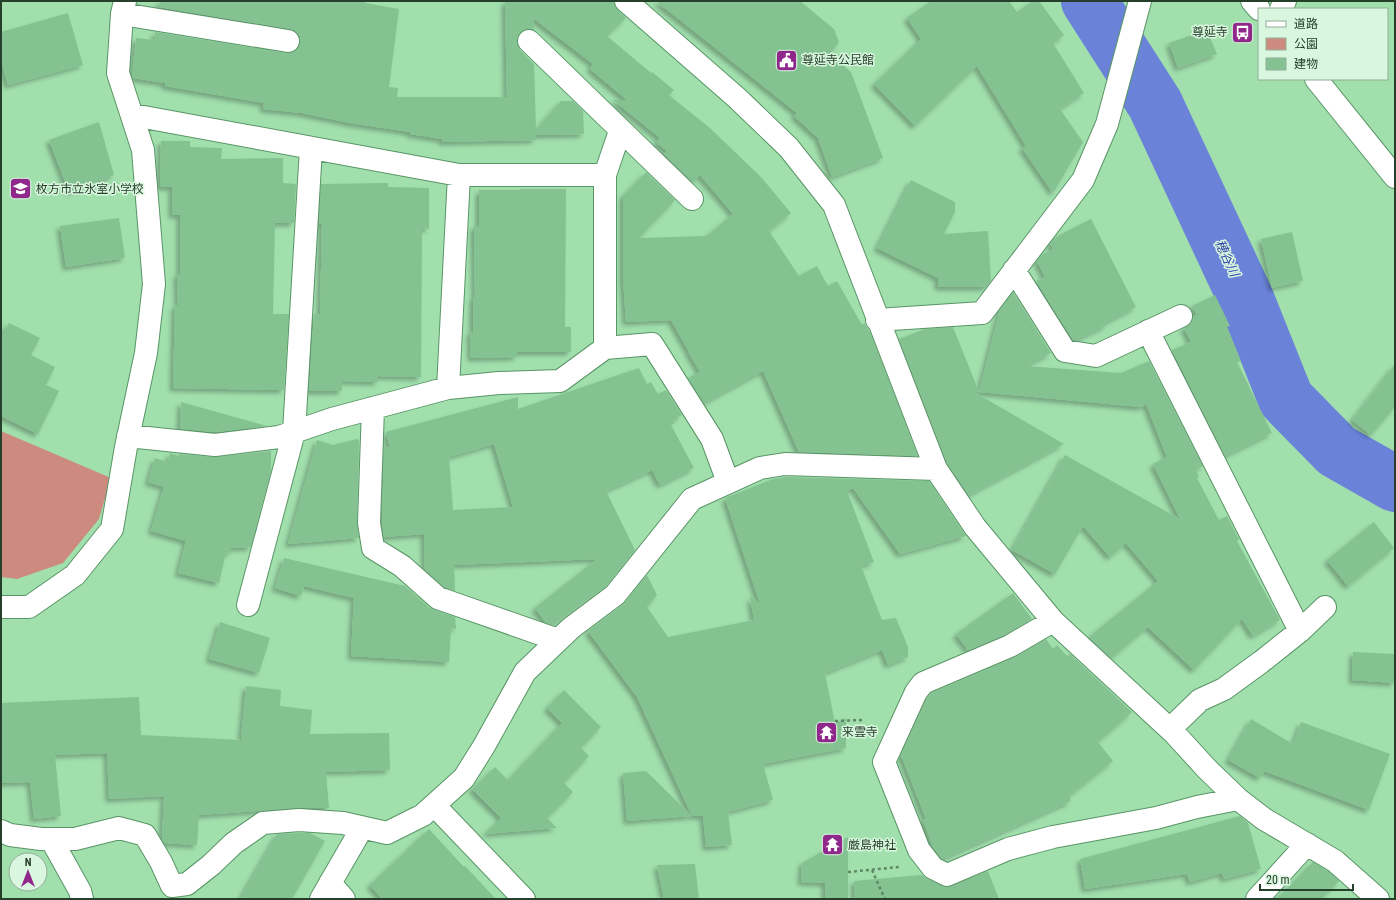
<svg xmlns="http://www.w3.org/2000/svg" width="1396" height="900" font-family="'Roboto Condensed','Noto Sans JP',sans-serif">
<style>
.green{fill:#cd8b7f}
.lines{fill:none;stroke-linecap:round;stroke-linejoin:round}
.river{stroke:#6a83d9;stroke-width:56}
.building{fill:#85c291;fill-rule:evenodd;filter:url(#shadow)}
.minor-casing{stroke:#599566;stroke-width:24}
.path{stroke:#5e8866;stroke-width:2.5;stroke-dasharray:3 3;stroke-linecap:butt}
.minor{stroke:#fff;stroke-width:22}
.labels{text-anchor:middle;dominant-baseline:central;stroke-width:3;stroke-linejoin:round;paint-order:stroke}
.poi-label{font-size:12px;fill:#263f2b;stroke:#d9f7de;text-anchor:start}
.water-label{font-size:13px;font-style:italic;fill:#3347ac;stroke:#d9f7de}
</style>
<defs>
<filter id="shadow"><feDropShadow dx="-3.5" dy="3.5" stdDeviation="2" flood-color="#0004"/></filter>
</defs>
<rect width="100%" height="100%" fill="#a1dfad"/>
<path class="green" d="M1 431 111 478 99 519 63 563 17 579 1 577Z"/>
<g class="lines">
<path class="river" d="M1089 1 1155 104 1246 299 1286 399 1337 451 1395 484"/>
</g>
<path class="building" d="M160 1H365V3L399 9 389 87 398 88 397 97H507L505 1H614L618 10 626 18 607 36 651 73 652 72 674 90 669 95 711 129 761 177 791 213 769 231 799 276 817 266 828 286 837 281 862 325 864 323 871 334 918 456 799 452 763 371 704 403 688 378 700 372 688 351 691 350H688L671 320 626 322 623 278V196L646 172 675 200 639 238 707 236 733 214 700 175 693 182 664 154 667 151 656 142 660 138 613 100H627L590 69 593 64 533 18 534 30 526 29 520 32 517 38V44L520 50 534 64 536 130 561 101H573L583 111 584 134 536 135V140L442 142V139L410 134V132L350 123 302 113 263 109 264 103 165 86V83L133 78 132 74 136 38 154 40 155 32 286 53 293 52 297 49 300 43V36L296 32 290 29 159 7Z
M656 1H800L834 29 839 42 830 54 851 72 883 158 832 177 818 138 794 116 797 113Z
M931 1H1009L1017 12 1033 1H1039L1064 35 1053 43 1084 93 1060 109 1083 142 1053 193 1022 148 1026 146 977 66 915 126 874 84 921 39 907 18Z
M68 13 83 65 8 85 1 61V32Z
M1207 30 1217 54 1178 68 1169 43Z
M99 122 114 175 69 192 49 140Z
M161 141H190V147L222 148 221 159 283 158V183L296 184 294 223H275L273 314H289L284 390 173 388 175 305H178L177 274H180V215H172V187H160Z
M911 180 955 202V212L944 234 988 231 991 281 986 287H938V278L877 248Z
M388 183V187L429 188V229L422 228 421 377 378 376V382L342 381V391H309L314 314H320L322 224H319L321 184Z
M520 189H566L565 327H571V352H517V357L471 358 470 332H473V297H475L474 226H479V190H520Z
M119 218 125 258 66 267 60 226Z
M1091 219 1136 307 1105 323 1107 325 1076 340H1073L1036 281 1045 277 1037 261 1043 254 1053 249 1050 243 1056 237Z
M1292 232 1303 281 1272 288 1261 239Z
M1013 292 1051 353 1026 366 1121 373 1149 361 1203 466 1196 470 1199 477 1197 478 1219 520 1227 516 1239 539 1237 541 1280 620 1253 636 1242 619 1194 670 1148 627 1111 658 1089 637 1158 581 1126 543 1110 557 1083 526 1055 574 1012 550 1065 455 1180 519 1153 464 1167 457 1146 404 1141 407 979 392 1000 309Z
M1215 295 1230 326 1227 327 1241 361 1237 362 1272 433 1225 456 1172 350 1191 342 1184 328 1191 323 1193 317 1197 315 1192 306Z
M9 323 40 338 31 355 55 367 46 385 59 391 38 434 1 416V339Z
M953 327 979 392H974L1064 444 969 495 947 463 899 339 925 329Z
M1395 364V407L1371 435 1352 420Z
M639 368 647 384 651 382 658 394 666 390 682 415 672 420 675 423 671 425 694 468 660 485 652 470 606 491 635 550 606 586 552 625 546 623 535 608 597 559 454 565 455 591 444 587 425 570 424 534 384 537 382 522 384 447 390 448 386 432 518 397V409ZM494 444 513 507 453 510 449 457Z
M181 402 267 426 215 432 180 429Z
M357 439 359 440 357 523 359 538 288 544 317 440 333 445Z
M271 451V471L251 547 231 548V553L226 552 219 583 178 573 186 541 151 531 164 487 148 482 155 458 168 462 170 453 179 456V454L216 457Z
M786 477 929 481 966 536 900 554 853 488 847 491 874 562 861 566 882 620 896 618 908 647V657L888 665 882 650 825 673 835 723 846 718V748L763 764 773 800 728 812 732 845 706 847 703 816H692L637 697 588 631 623 605 647 575 657 595 647 607 668 637 754 620 750 596 760 604 725 498 773 479Z
M1374 522 1394 548 1348 586 1327 560Z
M284 558 405 586 430 608 455 617 456 629 451 628 449 662 351 656 354 598 304 586 301 596 275 588Z
M1013 593 1032 619 1004 635 968 650 956 634Z
M220 622 270 638 259 673 209 659Z
M1046 639 1053 649 1057 645 1067 656 1070 654 1132 712 1098 742 1113 761 1069 796 1071 801 942 859 933 847 923 820 926 819 901 755 927 699 931 693 1015 657Z
M1353 652 1395 654V683L1352 680Z
M246 686 281 690 280 706 312 710 310 734 389 733 390 770 326 772 329 808H298L199 815 197 845 164 843 162 839 164 796 109 799 107 753 55 755 61 816 34 819 30 782 1 783V703L139 697 141 735 241 740Z
M564 690 601 727 581 748 589 756 564 783 573 792 547 818 557 828 485 834 501 818 472 789 495 767 508 780 562 723 547 708Z
M1251 719 1293 744 1301 722 1390 754 1369 810 1264 771 1260 778 1228 760Z
M646 771 692 816 627 821 623 773Z
M1240 816 1248 823 1261 869 1224 879 1222 873 1190 882 1187 874 1085 889 1080 859Z
M429 829 464 867 465 866 496 899H382L370 885Z
M299 833H310L325 841 292 899H240L277 834Z
M848 837V899H825V883L801 882 802 863Z
M1313 862 1328 871 1339 881 1321 899H1277Z
M695 864 699 899H664L657 865Z
M988 871 999 899H855L854 881 922 875 927 879 947 887Z"/>
<g class="lines">
<defs>
<path id="minor" d="M626 1 737 98 789 148 834 205 936 469 975 527 1053 621 1175 734 1206 768 1238 799 1264 819 1335 861 1378 899
M1252 1 1259 9
M1281 9 1285 1
M122 14 288 41
M529 41 692 199
M1316 79 1395 177
M133 115 459 175H605
M1014 270 1065 351 1096 356 1181 316
M877 320 982 313 1083 180 1107 124 1140 1
M1148 331 1300 631
M605 348V175L620 131
M448 388 459 175
M373 408 369 523 373 548 402 566 438 598 558 640
M128 436 215 445 279 437 332 419 448 388 499 383 560 381 605 348 652 344 712 439 728 482
M248 605 294 432 311 148
M1 607H29L75 575 112 529 126 447 146 353 154 284 143 150 118 73 122 14 125 1
M1053 621 1010 646 923 683 916 692 884 762 919 850 933 868 947 875 1008 849 1053 837 1156 818 1197 807 1238 799
M1170 729 1200 700 1224 689 1261 662 1300 631 1325 607
M434 805 524 899
M1 831 10 835 41 839H75L119 828 145 835 161 862 172 886 187 884 211 865 234 843 263 823 299 820 343 823 387 833 423 815 464 778 484 746 525 672 571 628 615 595 692 499 760 468 785 464 936 469
M51 839 80 891 82 899
M330 883 344 899
M321 899 362 828
M1257 899 1307 844"/>
</defs>
<use href="#minor" class="minor-casing"/>
<path class="path" d="M835 721 863 720
M872 870 885 899
M848 872 899 867"/>
<use href="#minor" class="minor"/>
</g>
<defs>
<symbol id="bus-square" viewBox="-11 -11 22 22"><rect x="-9" y="-9" width="18" height="18" rx="4" fill="#90278b" stroke="#d9f7de"/><path d="M-5-6H5V4H4V6H2V4H-2V6H-4V4H-5ZM-3.5-4V0h7V-4ZM-3.5 1.2v1.5H-2V1.2ZM2 1.2v1.5H3.5V1.2Z" fill="#fff"/></symbol>
<symbol id="civic-square" viewBox="-11 -11 22 22"><rect x="-9" y="-9" width="18" height="18" rx="4" fill="#90278b" stroke="#d9f7de"/><path d="M-.6-6.5H3V-4.5H.6V-3L4-1V1h2V6H-6V1h2V-1L-.6-3ZM-1.2 2.5V6h2.4V2.5Z" fill="#fff"/></symbol>
<symbol id="school-square" viewBox="-11 -11 22 22"><rect x="-9" y="-9" width="18" height="18" rx="4" fill="#90278b" stroke="#d9f7de"/><path d="M0-5L7-2L0 1L-7-2ZM-4 1L0 2.5L4 1V4Q0 6-4 4Z" fill="#fff"/></symbol>
<symbol id="temple-square" viewBox="-11 -11 22 22"><rect x="-9" y="-9" width="18" height="18" rx="4" fill="#90278b" stroke="#d9f7de"/><path d="M0-6L5-2H3V0L6.5 2.5H4V6H1.5V3h-3V6H-4V2.5H-6.5L-3 0V-2H-5Z" fill="#fff"/></symbol>
</defs>
<g fill-rule="evenodd">
<use href="#bus-square" x="1230" y="20" width="25" height="25"/>
<use href="#civic-square" x="774" y="48" width="25" height="25"/>
<use href="#school-square" x="8" y="176" width="25" height="25"/>
<use href="#temple-square" x="814" y="720" width="25" height="25"/>
<use href="#temple-square" x="820" y="832" width="25" height="25"/>
</g>
<g class="labels">
<g class="poi-label">
<text x="1228" y="32" text-anchor="end">尊延寺</text>
<text x="802" y="60">尊延寺公民館</text>
<text x="36" y="189">枚方市立氷室小学校</text>
<text x="842" y="732">来雲寺</text>
<text x="848" y="845">厳島神社</text>
</g>
<g class="water-label">
<text transform="translate(1227 258) rotate(65)">穂谷川</text>
</g>
</g>
<rect width="1396" height="900" fill="none" stroke="#263f2b" stroke-width="4"/>
<rect x="1258" y="8" width="130" height="72" fill="#d9f7de" stroke="#91ad96"/>
<rect x="1266" y="21" width="20" height="6" fill="#ffffff" stroke="#91ad96"/>
<text x="1294" y="28" font-size="12" fill="#263f2b">道路</text>
<rect x="1266" y="38" width="20" height="12" fill="#cd8b7f" stroke="#91ad96"/>
<text x="1294" y="48" font-size="12" fill="#263f2b">公園</text>
<rect x="1266" y="58" width="20" height="12" fill="#85c291" stroke="#91ad96"/>
<text x="1294" y="68" font-size="12" fill="#263f2b">建物</text>
<g transform="translate(28 872)"><circle r="19" fill="#d9f7de" stroke="#91ad96"/>
<path d="M0-3L7 15L0 10L-7 15Z" fill="#90278b"/>
<text y="-6" font-size="11" font-weight="bold" text-anchor="middle" fill="#263f2b">N</text>
</g>
<path d="M1260 884v6h93v-6" fill="none" stroke="#263f2b" stroke-width="2"/>
<text x="1266" y="884" font-size="12" fill="#263f2b" stroke="#d9f7de" stroke-width="3" paint-order="stroke">20 m</text>
</svg>
